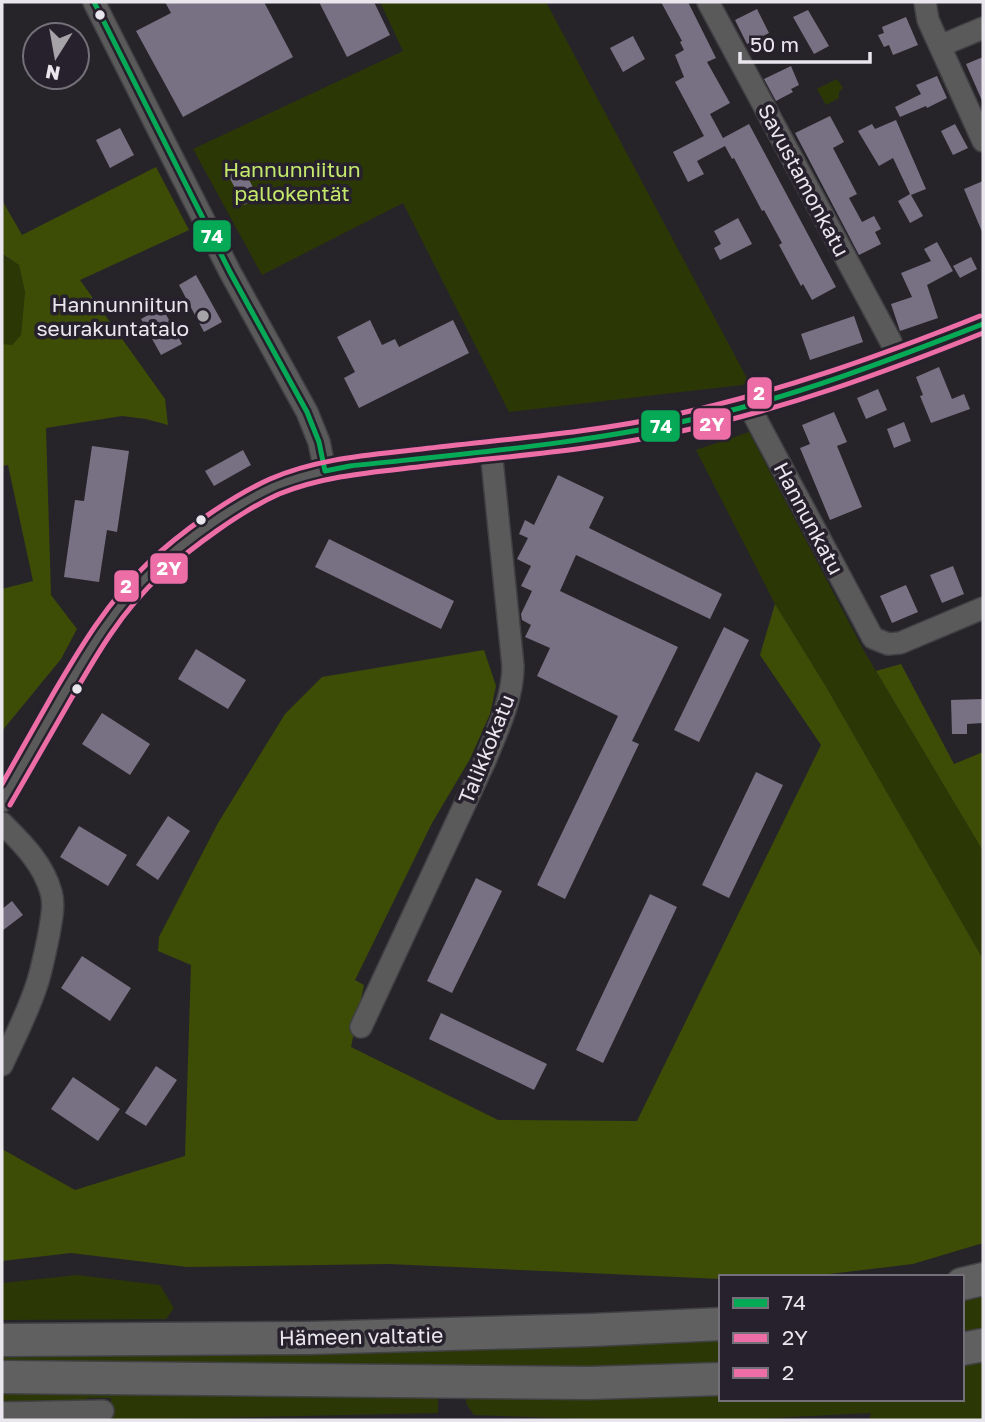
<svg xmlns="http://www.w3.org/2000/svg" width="985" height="1422" font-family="'Golos Text',sans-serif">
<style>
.green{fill:#2c3706}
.forest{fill:#3d4d06}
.building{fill:#787083}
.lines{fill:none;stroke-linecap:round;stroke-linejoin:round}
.minor-casing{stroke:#414044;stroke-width:24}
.highway-casing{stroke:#414044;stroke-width:35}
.minor{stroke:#5b5a5a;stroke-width:21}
.highway{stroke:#5f605f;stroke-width:32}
.bus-1-casing{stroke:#26212c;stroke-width:10}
.bus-2-casing{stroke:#26212c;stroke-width:10}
.bus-3-casing{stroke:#26212c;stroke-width:10}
.bus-1{stroke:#06aa56;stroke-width:5}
.bus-2{stroke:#ed6ea7;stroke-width:5}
.bus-3{stroke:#ed6ea7;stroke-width:5}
.bus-dot{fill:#e9e6ed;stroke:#26212c;stroke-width:2.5}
.poi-dot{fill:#a5a2a8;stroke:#26212c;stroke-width:2.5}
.labels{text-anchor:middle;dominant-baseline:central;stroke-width:7;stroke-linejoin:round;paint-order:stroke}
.park-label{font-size:21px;fill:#c4e86b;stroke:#26212c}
.street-label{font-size:21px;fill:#e9e6ed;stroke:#26212c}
.poi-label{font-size:21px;fill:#e9e6ed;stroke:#26212c;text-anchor:end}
.line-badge{stroke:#26212c;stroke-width:2.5}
.badge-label{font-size:19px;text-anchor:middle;font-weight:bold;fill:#fff}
</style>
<rect width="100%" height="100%" fill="#262429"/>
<path class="green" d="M380 2H546L750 384 509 412 403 203 262 275 193 149 403 51Z
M837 79 843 88 839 92V98L826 105 817 89Z
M2 255 19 265 25 292 21 335 12 345H4L2 344Z
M749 432 864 651 983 851V959L825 685 775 604 696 450Z
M77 1275 160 1285 174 1308 166 1319 2 1320V1283Z
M983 1291V1332L962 1336V1296Z
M721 1335V1366L586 1369 2 1364V1351Z
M983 1357V1420H869L871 1413 753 1419H592L474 1415 467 1405 465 1394 721 1391V1399H962V1361Z
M2 1390 438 1392V1413L111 1420V1398H88L75 1405 2 1407Z"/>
<path class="forest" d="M156 167 189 230 80 280 165 399 168 425 146 419 122 416 46 428 51 595 77 629 61 659 2 731V589L33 581 8 465 2 466V344L12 345 21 335 25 292 19 265 2 254V200L22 235Z
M775 604 825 685 983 959V1243L913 1264 804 1277H721V1279L389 1264 187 1267 71 1253 2 1261V1149L75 1190 185 1156 191 965 158 951 159 937 218 823 285 714 322 677 484 650 496 686 490 714 470 759 432 823 355 980 364 985 351 1047 498 1120 637 1121 821 745 760 655Z
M901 664 954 764 983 752V851L876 671Z"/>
<path class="building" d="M165 2H264L293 57 183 117 136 31 171 13Z
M319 2H374L390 35 347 57Z
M661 2H688L716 58 707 62 730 103 710 114 723 138 749 124 836 287 812 300 803 284 801 286 779 245 782 243 764 210 762 211 734 158 732 159 725 146 697 161 704 174 688 182 673 152 704 136 675 82 684 77 675 55 684 50 680 42 682 41Z
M757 9 769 33 747 44 735 20Z
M808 10 829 46 814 54 793 17Z
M906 17 918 45 893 55 889 45 884 47 878 35 884 33 882 27Z
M633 36 645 59 623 72 610 48Z
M983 57V103L966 64Z
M791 66 799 85 791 89 793 92 776 101 764 79Z
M937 76 947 98 927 108 926 106 900 117 895 107 921 94 916 85Z
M830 116 844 142 833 148 857 194 849 198 862 222 874 216 881 229 875 232 881 244 859 255 795 133Z
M896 120 926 189 911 195 923 216 910 223 898 201 910 194 893 158 879 166 858 131 872 124 875 129Z
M955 124 968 148 953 155 941 131Z
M120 128 134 155 110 168 96 140Z
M242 166 258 197 244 205 227 173Z
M983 181V234L964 189Z
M738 218 752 244 720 260 714 248 721 244 714 231Z
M937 242 953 271 927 285 938 318 900 331 891 304 912 297 901 273 931 261 924 249Z
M971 257 977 269 960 278 953 266Z
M196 275 222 322 204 332 179 285Z
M162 307 182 344 161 355 141 319Z
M854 316 863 342 810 360 801 334Z
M370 320 382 345 395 339 399 347 453 320 469 353 359 408 344 378 355 372 337 337Z
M939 367 952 399 964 394 970 409 931 423 920 396 923 395 916 377Z
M878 389 887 410 866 419 857 398Z
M834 412 847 442 837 446 862 507 830 520 800 448 810 444 802 425Z
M904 422 911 441 894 448 887 429Z
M92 446 129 451 117 532 107 530 99 582 64 577 75 500 84 501Z
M243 450 251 465 214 486 205 471Z
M558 475 604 497 589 528 722 594 710 619 576 555 560 591 678 647 632 741 639 744 565 899 537 885 618 716 537 676 550 648 525 637 531 625 522 620 521 614 532 591 521 586 531 566 517 559 528 538 519 534 525 520 534 525Z
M329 539 454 601 441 629 315 567Z
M953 566 964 594 942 603 930 575Z
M906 585 918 612 892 623 880 596Z
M724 627 749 640 699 742 674 730Z
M196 649 246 680 228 709 178 679Z
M983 699V723L967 724V734H952L951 700Z
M102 713 150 744 130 775 82 744Z
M756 772 783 785 729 898 702 885Z
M168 816 190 831 158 880 136 865Z
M79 826 127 855 108 886 60 857Z
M476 878 502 891 452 993 427 981Z
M650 894 677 907 603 1063 576 1050Z
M12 901 23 915 2 931V909Z
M82 956 131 988 110 1021 61 988Z
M441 1013 547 1064 534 1090 429 1039Z
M156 1066 177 1080 146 1126 125 1113Z
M73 1077 120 1109 98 1141 51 1109Z"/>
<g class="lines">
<defs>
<path id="minor" d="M94 2 230 272 307 412 319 442 325 471
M708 2 890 340 898 358
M925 2 928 20 983 141
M940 46 983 28
M749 406 873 638 888 644 900 643 983 608
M2 801 78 669 109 620 128 598 152 571 180 547 231 511 274 487 308 475 350 466 594 437 673 424 749 406 794 393 898 358 983 324
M2 823C22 843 43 863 51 892 55 906 51 920 49 934 45 952 42 970 36 987 27 1014 14 1039 2 1065
M361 1027 485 761C497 731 513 699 513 666L491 450
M2 1413 103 1411"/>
<path id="highway" d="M962 1284 983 1279
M2 1340 309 1338 592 1330 721 1324
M962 1349 983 1345
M2 1377 589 1383 721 1379"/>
</defs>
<use href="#minor" class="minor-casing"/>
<use href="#highway" class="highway-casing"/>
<use href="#minor" class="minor"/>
<use href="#highway" class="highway"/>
<defs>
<path id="bus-1" d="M94 2 230 272 307 412 319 442 325 471
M325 471 350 466C471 453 594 443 712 415 805 393 894 358 983 324"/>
<path id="bus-2" d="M10 805C29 772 48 739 67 706 94 659 121 611 161 575 192 547 241 511 279 494 326 475 376 472 426 466 509 456 594 450 677 432 782 410 883 373 983 333"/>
<path id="bus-3" d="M2 784C19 754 36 724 53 694 80 648 108 601 147 564 179 533 230 497 270 479 318 458 371 455 422 449 506 439 591 433 673 415 779 392 880 356 980 316"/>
</defs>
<use href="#bus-1" class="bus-1-casing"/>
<use href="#bus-2" class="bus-2-casing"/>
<use href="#bus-3" class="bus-3-casing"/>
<use href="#bus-1" class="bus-1"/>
<use href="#bus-2" class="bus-2"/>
<use href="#bus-3" class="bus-3"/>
</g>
<g class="bus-dot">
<circle cx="100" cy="15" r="6"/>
<circle cx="201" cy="520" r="6"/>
<circle cx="77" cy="689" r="6"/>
</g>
<circle class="poi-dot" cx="203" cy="316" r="7"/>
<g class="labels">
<g class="park-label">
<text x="292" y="169">Hannunniitun<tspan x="292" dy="24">pallokentät</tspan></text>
</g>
<g class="street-label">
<text transform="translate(804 180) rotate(62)">Savustamonkatu</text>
<text transform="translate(809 518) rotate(62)">Hannunkatu</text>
<text transform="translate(486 749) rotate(-68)">Talikkokatu</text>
<text transform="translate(361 1336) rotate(-1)">Hämeen valtatie</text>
</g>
<g class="poi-label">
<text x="189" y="304">Hannunniitun<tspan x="189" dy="24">seurakuntatalo</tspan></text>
</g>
</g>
<g class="line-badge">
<rect x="192" y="219" width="40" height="34" rx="7" fill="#06aa56"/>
<rect x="746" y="376" width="27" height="34" rx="7" fill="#ed6ea7"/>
<rect x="692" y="407" width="40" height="34" rx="7" fill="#ed6ea7"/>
<rect x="640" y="409" width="41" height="34" rx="7" fill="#06aa56"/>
<rect x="149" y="552" width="40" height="33" rx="7" fill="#ed6ea7"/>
<rect x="113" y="569" width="27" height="34" rx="7" fill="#ed6ea7"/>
</g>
<g class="badge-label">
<text x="212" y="243">74</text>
<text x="759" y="400">2</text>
<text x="712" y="431">2Y</text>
<text x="661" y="433">74</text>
<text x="169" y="575">2Y</text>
<text x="126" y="593">2</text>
</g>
<rect width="985" height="1422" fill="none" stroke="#e9e6ed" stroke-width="7"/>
<rect x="719" y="1275" width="245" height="126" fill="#26212c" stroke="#747079" stroke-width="2"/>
<rect x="733" y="1298" width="35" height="10" fill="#06aa56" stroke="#747079" stroke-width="2"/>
<text x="782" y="1310" font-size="21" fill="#e9e6ed">74</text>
<rect x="733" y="1333" width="35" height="10" fill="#ed6ea7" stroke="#747079" stroke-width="2"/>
<text x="782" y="1345" font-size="21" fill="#e9e6ed">2Y</text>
<rect x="733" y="1368" width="35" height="10" fill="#ed6ea7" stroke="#747079" stroke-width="2"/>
<text x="782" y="1380" font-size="21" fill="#e9e6ed">2</text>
<g transform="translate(56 56) rotate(191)"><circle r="33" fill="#26212c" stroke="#747079" stroke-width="2"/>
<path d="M0-5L12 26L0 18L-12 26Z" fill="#a5a2a8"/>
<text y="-10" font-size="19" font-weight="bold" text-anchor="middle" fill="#e9e6ed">N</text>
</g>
<path d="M740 52v10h130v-10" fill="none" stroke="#e9e6ed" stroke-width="3.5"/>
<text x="750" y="52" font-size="21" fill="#e9e6ed" stroke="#26212c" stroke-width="5" paint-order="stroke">50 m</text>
</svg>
